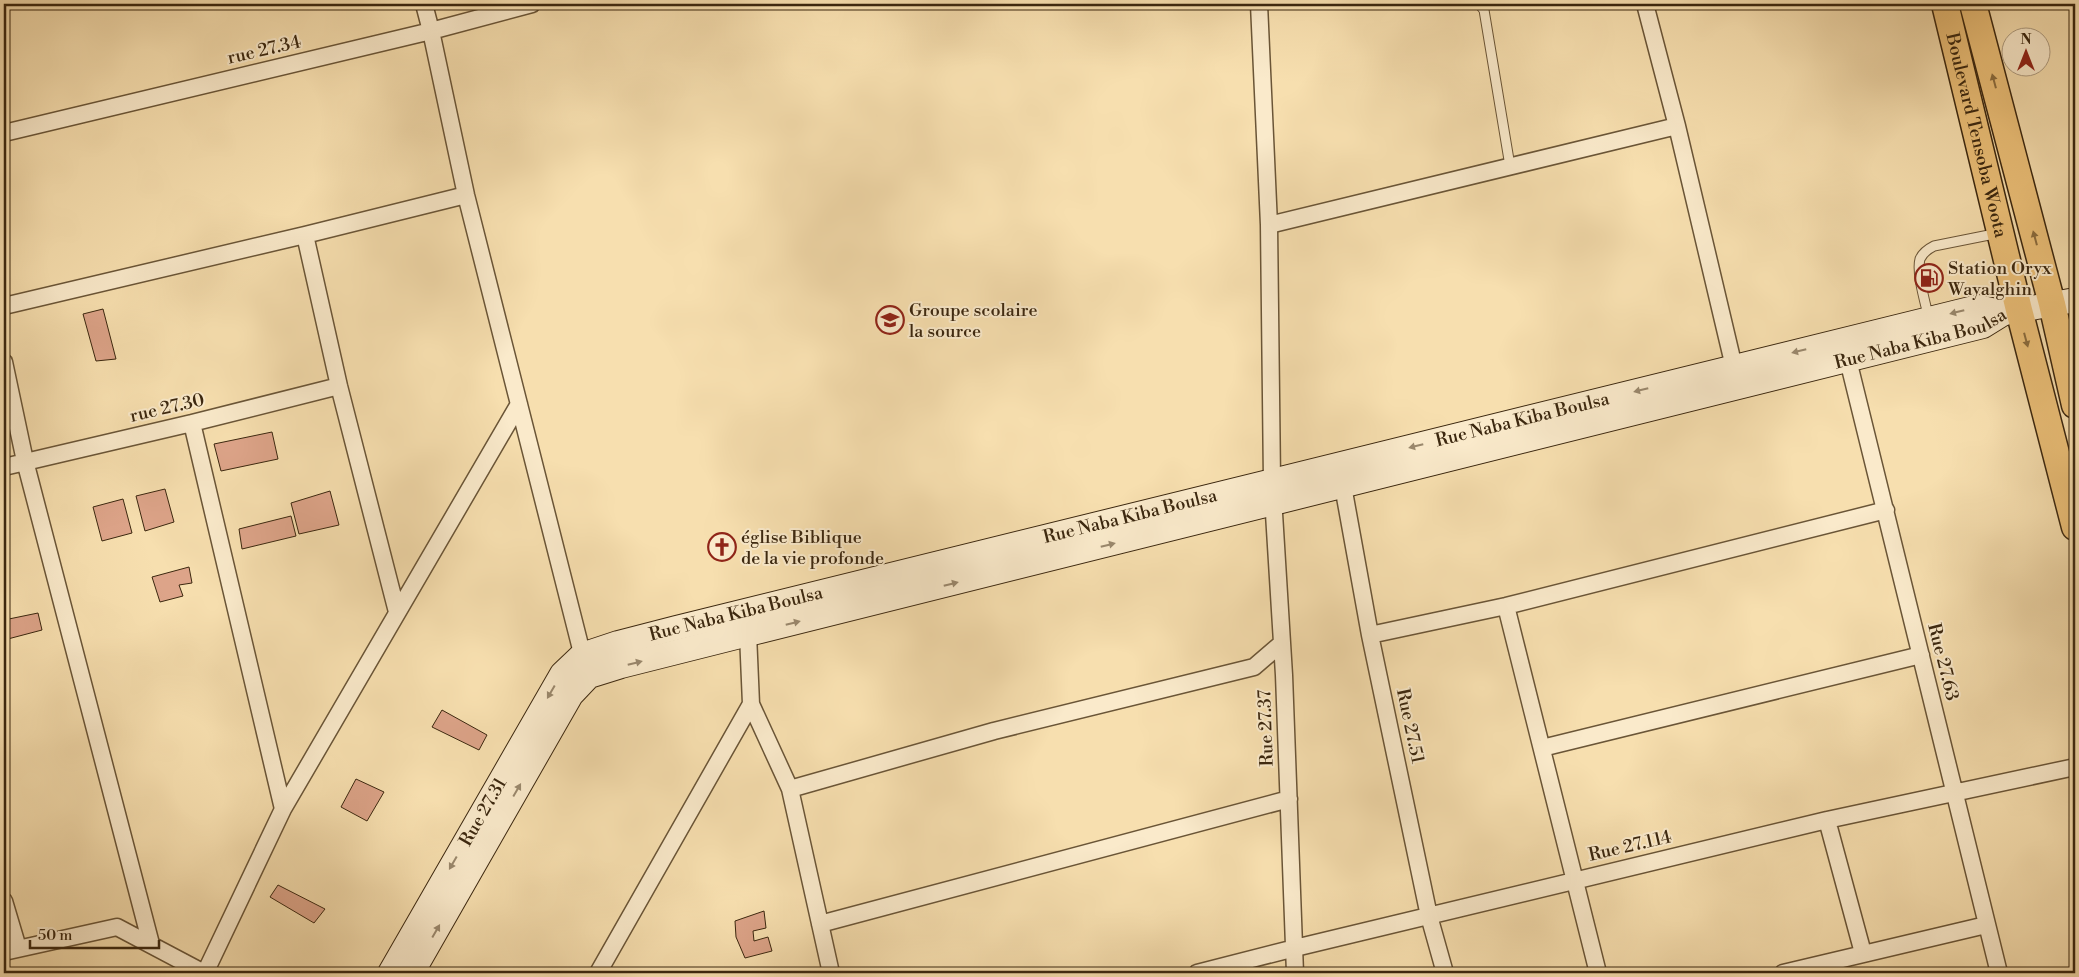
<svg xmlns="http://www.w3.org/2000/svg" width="2079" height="977" font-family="'Libre Bodoni',serif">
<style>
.building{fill:#dda489;stroke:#3b270f}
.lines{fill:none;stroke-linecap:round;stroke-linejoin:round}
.lane-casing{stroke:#6a5537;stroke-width:11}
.street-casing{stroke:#6a5537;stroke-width:19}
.secondary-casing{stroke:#3b270f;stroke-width:26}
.primary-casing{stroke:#3b270f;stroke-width:29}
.lane{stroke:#faeacb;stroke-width:9}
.street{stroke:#faeacb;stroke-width:16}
.secondary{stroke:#faeacb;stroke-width:24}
.primary{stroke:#ecc078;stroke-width:26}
.oneway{fill:#8b6c3e}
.oneway2{fill:#9a886d}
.labels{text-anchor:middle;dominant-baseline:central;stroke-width:4;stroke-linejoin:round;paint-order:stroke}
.street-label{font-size:18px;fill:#3b270f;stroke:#faeacb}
.poi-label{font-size:18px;fill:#3b270f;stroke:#faeacb;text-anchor:start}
</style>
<rect width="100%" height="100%" fill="#f7dfaf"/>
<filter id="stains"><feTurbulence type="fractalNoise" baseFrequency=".004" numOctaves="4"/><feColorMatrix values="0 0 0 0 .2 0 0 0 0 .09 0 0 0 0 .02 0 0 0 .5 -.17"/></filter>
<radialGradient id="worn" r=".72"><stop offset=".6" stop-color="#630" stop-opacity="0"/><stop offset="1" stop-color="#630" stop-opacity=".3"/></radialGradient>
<path class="building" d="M103 309 116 359 96 361 83 314Z
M272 432 278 459 221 471 214 444Z
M165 489 174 522 145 531 136 496Z
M330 491 339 525 299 534 291 503Z
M123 499 132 533 102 541 93 507Z
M291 516 296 536 242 549 239 529Z
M189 567 192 583 179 585 183 596 160 602 152 577Z
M38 613 42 630 4 640V620Z
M442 710 487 735 479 750 432 727Z
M356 779 384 792 367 821 341 807Z
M278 885 325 909 314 923 270 897Z
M764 911 766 928 753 931 754 941 768 937 772 951 745 958 736 937 735 921Z
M806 968 807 973H794V969Z"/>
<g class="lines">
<defs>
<path id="lane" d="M1479 4 1484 10 1510 166
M1929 319C1926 305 1916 273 1920 259 1923 252 1928 249 1934 246L1999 233"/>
<path id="street" d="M424 4 431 31 466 195 585 665
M1259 4 1269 225 1272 481 1284 675 1295 973
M1645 4 1677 126 1734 367
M4 133 431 31 532 4
M1269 225 1677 126
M305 235 339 386 397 612
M4 306 305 235 466 195
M1848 360 1999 973
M4 362 25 461 151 944
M192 423 283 809
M4 467 192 423 339 386
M1343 486 1370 635 1429 916 1445 973
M1506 606 1598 973
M748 634 751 704 790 789 831 973
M1370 635 1506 606 1886 510
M1542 748 1921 655
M790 789 994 731 1254 667 1282 643
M1827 820 1863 953
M4 901 18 948
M820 924 1289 799
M4 952 117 927 204 973
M205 973 283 809 519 404
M598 973 751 704
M1197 973 1295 948 1827 820 2075 767
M1783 973 1986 925"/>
<g id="secondary">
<path id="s1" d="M390 973 562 674 582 655 618 643 676 628 1978 307 2004 313 2075 300"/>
<path id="s2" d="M412 973 571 695 589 676 621 666 748 634 1983 326 2004 313"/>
</g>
<g id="primary">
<path id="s3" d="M1945 4 2019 310 2075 527"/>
<path d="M1973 4 2052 304 2075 405"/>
</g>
</defs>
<use href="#lane" class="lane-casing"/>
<use href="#street" class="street-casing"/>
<use href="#secondary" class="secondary-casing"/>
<use href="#primary" class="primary-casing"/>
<use href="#lane" class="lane"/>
<use href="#street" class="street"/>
<use href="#secondary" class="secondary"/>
<use href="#primary" class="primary"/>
</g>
<defs><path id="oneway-solid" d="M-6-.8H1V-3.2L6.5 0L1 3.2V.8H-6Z" transform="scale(1.25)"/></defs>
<g class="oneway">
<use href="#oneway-solid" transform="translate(1994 81) rotate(-105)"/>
<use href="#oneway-solid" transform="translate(2035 238) rotate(-105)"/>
<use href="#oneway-solid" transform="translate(2026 340) rotate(75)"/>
</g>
<g class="oneway2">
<use href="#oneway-solid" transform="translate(1957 312) rotate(166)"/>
<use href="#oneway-solid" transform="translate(1799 351) rotate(166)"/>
<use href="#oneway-solid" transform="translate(1641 390) rotate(166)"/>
<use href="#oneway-solid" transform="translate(1416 446) rotate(166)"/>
<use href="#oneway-solid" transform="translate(1108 545) rotate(-14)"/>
<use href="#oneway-solid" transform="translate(951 584) rotate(-14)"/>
<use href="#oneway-solid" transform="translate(793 623) rotate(-14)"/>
<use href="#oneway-solid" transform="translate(635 663) rotate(-14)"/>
<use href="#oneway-solid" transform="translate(551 692) rotate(120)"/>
<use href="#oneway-solid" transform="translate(517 790) rotate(-60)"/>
<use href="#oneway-solid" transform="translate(453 863) rotate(120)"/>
<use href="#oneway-solid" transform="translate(436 931) rotate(-60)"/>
</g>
<defs>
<symbol id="fuel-ring" viewBox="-11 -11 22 22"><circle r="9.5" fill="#faeacb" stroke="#8f2418" stroke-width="1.5"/><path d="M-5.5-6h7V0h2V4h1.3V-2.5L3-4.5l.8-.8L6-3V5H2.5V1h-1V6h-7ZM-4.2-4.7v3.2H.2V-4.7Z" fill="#8f2418"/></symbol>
<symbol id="school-ring" viewBox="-11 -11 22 22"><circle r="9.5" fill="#faeacb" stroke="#8f2418" stroke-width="1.5"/><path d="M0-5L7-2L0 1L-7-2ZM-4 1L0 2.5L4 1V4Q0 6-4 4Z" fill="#8f2418"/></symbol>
<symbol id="church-ring" viewBox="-11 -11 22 22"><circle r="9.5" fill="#faeacb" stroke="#8f2418" stroke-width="1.5"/><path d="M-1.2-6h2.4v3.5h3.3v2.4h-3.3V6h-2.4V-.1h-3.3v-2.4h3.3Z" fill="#8f2418"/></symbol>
</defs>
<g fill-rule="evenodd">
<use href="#fuel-ring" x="1913" y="262" width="32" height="32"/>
<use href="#school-ring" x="874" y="304" width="32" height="32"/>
<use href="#church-ring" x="706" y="531" width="32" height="32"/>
</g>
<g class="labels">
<g class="street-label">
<text transform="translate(264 50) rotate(-13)">rue 27.34</text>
<text stroke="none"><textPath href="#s3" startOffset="135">Boulevard Tensoba Woota</textPath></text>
<text stroke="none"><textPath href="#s2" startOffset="1720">Rue Naba Kiba Boulsa</textPath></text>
<text transform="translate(167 408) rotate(-13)">rue 27.30</text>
<text stroke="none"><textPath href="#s1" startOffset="1342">Rue Naba Kiba Boulsa</textPath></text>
<text stroke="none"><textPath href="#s1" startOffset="938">Rue Naba Kiba Boulsa</textPath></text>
<text stroke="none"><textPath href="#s1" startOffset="532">Rue Naba Kiba Boulsa</textPath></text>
<text transform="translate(1943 662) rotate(76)">Rue 27.63</text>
<text transform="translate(1410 726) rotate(78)">Rue 27.51</text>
<text transform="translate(1266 728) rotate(-92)">Rue 27.37</text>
<text stroke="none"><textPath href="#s1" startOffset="186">Rue 27.31</textPath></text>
<text transform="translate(1630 846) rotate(-13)">Rue 27.114</text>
</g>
<g class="poi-label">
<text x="1948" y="268">Station Oryx<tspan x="1948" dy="21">Wayalghin</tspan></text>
<text x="909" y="310">Groupe scolaire<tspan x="909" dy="21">la source</tspan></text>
<text x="741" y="537">église Biblique<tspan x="741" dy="21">de la vie profonde</tspan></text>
</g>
</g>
<rect width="2079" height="977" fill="none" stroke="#f7dfaf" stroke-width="20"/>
<rect x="5" y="5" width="2069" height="967" fill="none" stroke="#3b270f" stroke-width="2.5"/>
<rect x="10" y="10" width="2059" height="957" fill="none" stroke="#3b270f"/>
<g transform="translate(2026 52)"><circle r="24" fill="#faeacb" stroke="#ae9c80"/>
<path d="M0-4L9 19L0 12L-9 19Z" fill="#8f2418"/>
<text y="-8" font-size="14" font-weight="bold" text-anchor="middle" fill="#3b270f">N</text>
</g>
<path d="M30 940v8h129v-8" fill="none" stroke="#3b270f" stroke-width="2.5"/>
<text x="38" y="940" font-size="15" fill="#3b270f" stroke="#faeacb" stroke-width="4" paint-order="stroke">50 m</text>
<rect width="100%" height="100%" filter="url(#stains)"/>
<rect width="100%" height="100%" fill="url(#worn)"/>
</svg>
